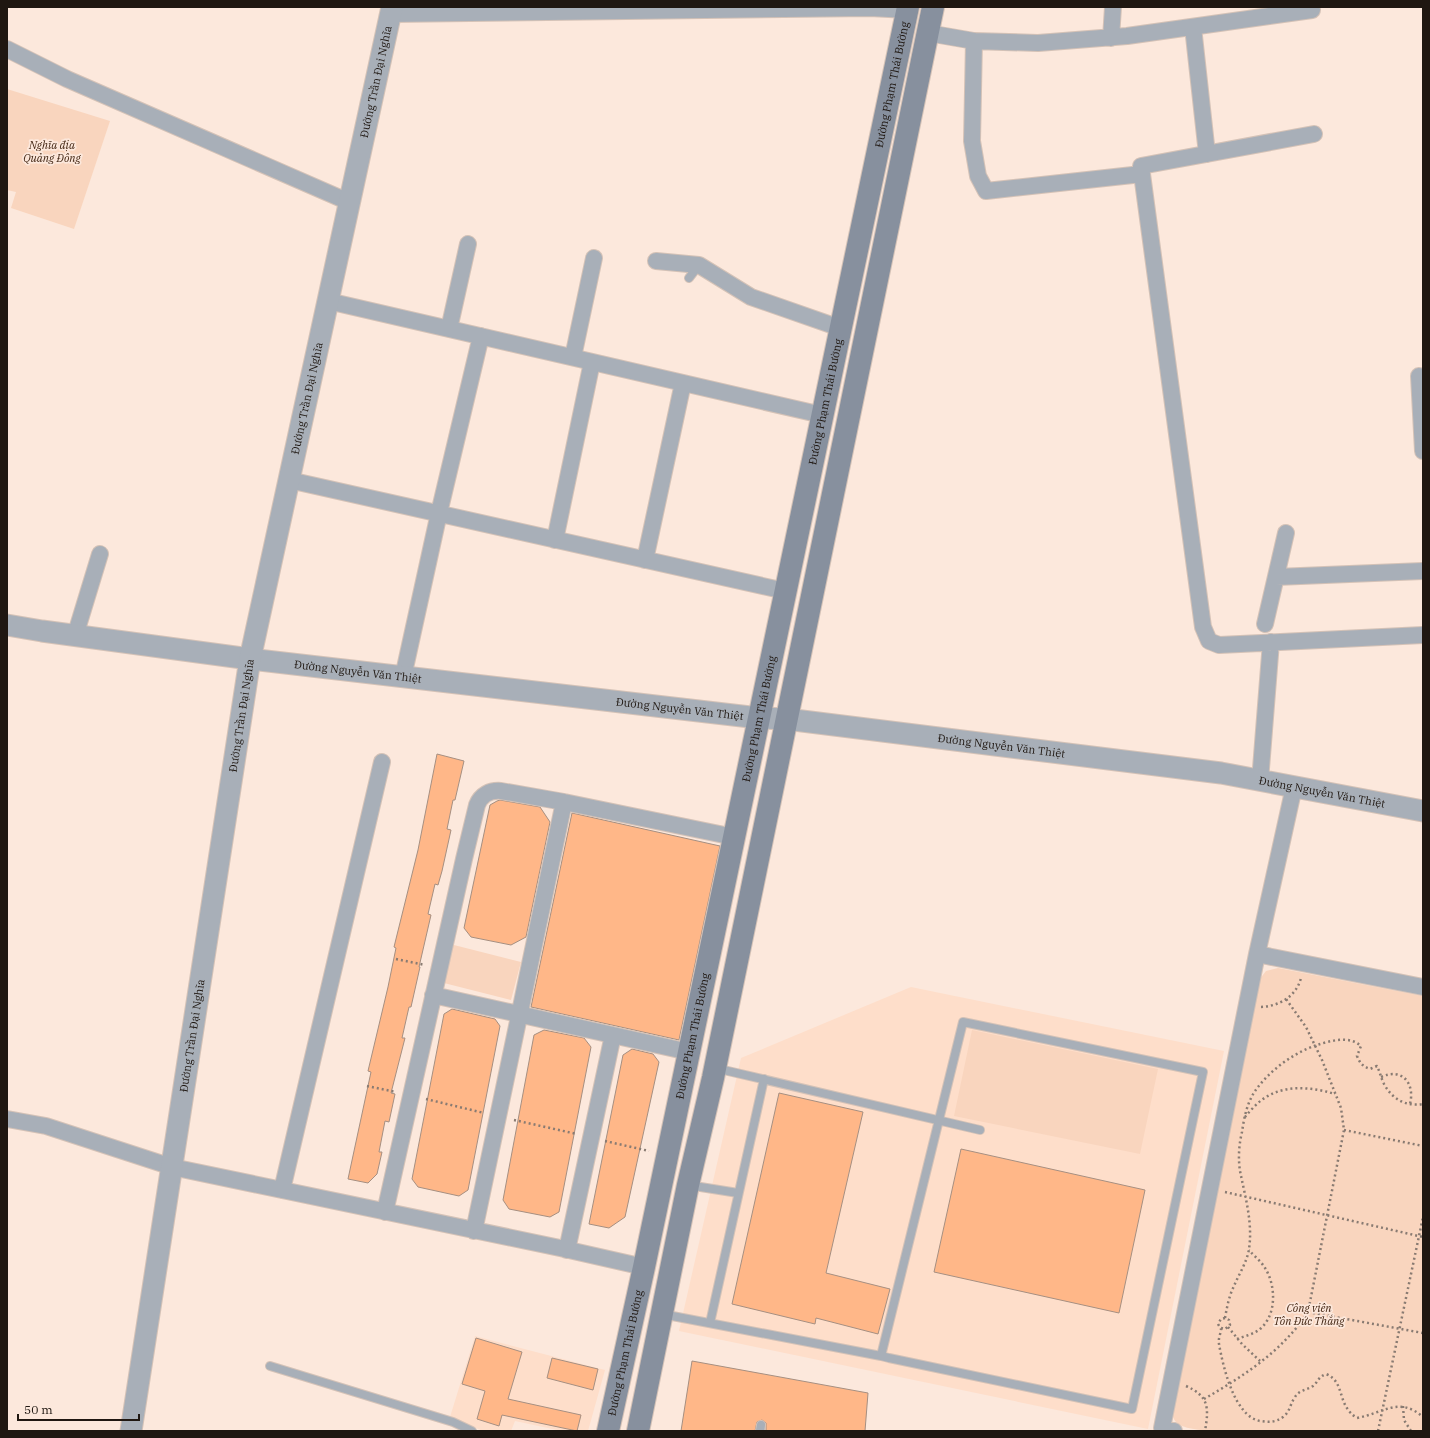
<svg xmlns="http://www.w3.org/2000/svg" width="1430" height="1438" font-family="'IBM Plex Serif',serif">
<style>
.built{fill:#fedeca}
.green{fill:#f9d5be}
.building{fill:#ffb788;stroke:#a68f81}
.lines{fill:none;stroke-linecap:round;stroke-linejoin:round}
.service-casing{stroke:#d4c2b7;stroke-width:10}
.minor-casing{stroke:#d4c2b7;stroke-width:18}
.tertiary-casing{stroke:#d4c2b7;stroke-width:23}
.secondary-casing{stroke:#d4c2b7;stroke-width:24}
.path{stroke:#897b72;stroke-width:2.5;stroke-dasharray:2 3;stroke-linecap:butt}
.service{stroke:#a8afb8;stroke-width:8}
.minor{stroke:#a8afb8;stroke-width:16}
.tertiary{stroke:#a8afb8;stroke-width:21}
.secondary{stroke:#87909e;stroke-width:22}
.labels{text-anchor:middle;dominant-baseline:central;stroke-width:3.5;stroke-linejoin:round;paint-order:stroke}
.street-label{font-size:11px;fill:#1f1711;stroke:#fce8dc}
.park-label{font-size:11px;font-style:italic;fill:#422512;stroke:#fce8dc}
</style>
<rect width="100%" height="100%" fill="#fce8dc"/>
<path class="built" d="M911 987 1224 1051 1148 1429 679 1331 741 1058Z
M475 1336 605 1370 588 1431H562L515 1421 511 1431H483L450 1417Z"/>
<path class="green" d="M7 89 110 121 74 229 11 208 16 192 7 190Z
M450 944 521 962 511 1000 440 982Z
M1278 968 1423 996V1431H1208C1197 1429 1175 1429 1173 1416L1259 980 1266 971Z
M972 1030 1158 1069 1140 1154 954 1116Z"/>
<path class="building" d="M437 754 464 761 455 800H453L447 829 451 830 442 871 438 885 435 884 428 914 431 915 419 967H420L411 1007H409L402 1038H405L391 1093 395 1094 389 1122 385 1121 379 1152H382L377 1174 368 1183 348 1179 371 1072 368 1071 388 987 396 948 394 947 418 850Z
M500 800 540 807 550 822 526 937 511 945 471 937 464 928 490 805 497 801Z
M572 813 720 846 679 1040 531 1007Z
M452 1009 495 1019 500 1026 468 1190 459 1196 418 1187 412 1179 444 1014Z
M544 1030 584 1038 591 1047 559 1212 550 1217 509 1209 503 1200 534 1035Z
M632 1049 653 1054 659 1062 625 1217 609 1228 589 1224 623 1055Z
M779 1093 863 1112 826 1273 890 1289 878 1334 816 1318 815 1324 732 1304Z
M961 1149 1145 1190 1119 1313 934 1272Z
M476 1338 522 1352 508 1399 581 1415 577 1431 502 1415 499 1426 477 1419 485 1391 462 1384Z
M552 1358 598 1369 593 1390 547 1378Z
M692 1361 868 1393 865 1431H766V1423L762 1420 757 1422 755 1431H681Z"/>
<g class="lines">
<defs>
<path id="service" d="M689 278 699 265
M715 1068 980 1130
M688 1185 738 1193
M662 1314 881 1356 889 1358 1132 1409 1203 1072 963 1022 881 1356
M710 1323 764 1079
M270 1366 453 1422 472 1431
M760 1431 761 1425"/>
<path id="minor" d="M390 14 870 8 908 10
M1193 27 1207 154
M928 33 974 41 972 141 978 176 986 191 1142 174 1203 627 1209 641 1219 645 1423 635
M1111 38 1113 7
M974 41 1038 43 1127 36 1312 10
M7 49 67 79 349 202
M1142 174 1141 166 1314 134
M656 261 699 265 751 297 840 328
M328 301 822 415
M449 329 468 244
M573 357 594 258
M1419 376 1423 451
M289 480 785 591
M555 540 592 362
M645 560 683 383
M1276 577 1423 571
M1265 624 1286 533
M75 636 100 554
M403 677 439 513 481 336
M1260 781 1271 642
M1257 954 1423 987
M433 995 689 1052
M7 1119 46 1126 172 1167 560 1248 644 1267
M282 1190 382 762
M385 1212 464 859 477 805C481 795 490 790 501 791L564 802 734 837
M474 1231 564 802
M567 1250 613 1035
M1174 1431 1162 1428 1257 954 1294 787"/>
<g id="tertiary">
<path id="s1" d="M7 625 42 631 250 659 759 718 786 719 1221 773 1423 811"/>
<path id="s2" d="M131 1431 250 659 392 7"/>
</g>
<g id="secondary">
<path id="s3" d="M608 1431 644 1267 908 7"/>
<path d="M638 1431 688 1185 713 1078 933 7"/>
</g>
</defs>
<use href="#service" class="service-casing"/>
<use href="#minor" class="minor-casing"/>
<use href="#tertiary" class="tertiary-casing"/>
<use href="#secondary" class="secondary-casing"/>
<path class="path" d="M396 959 425 965
M1261 1007C1279 1006 1296 997 1301 978
M1381 1077C1403 1067 1415 1084 1410 1104
M367 1086 396 1092
M426 1099 484 1113
M1245 1117C1250 1111 1256 1104 1263 1099 1284 1084 1312 1087 1335 1094
M514 1120 577 1134
M1344 1130 1423 1146
M605 1141 649 1151
M1225 1192 1423 1237
M1308 1312 1423 1333
M1225 1318C1227 1307 1229 1296 1234 1286 1239 1274 1247 1262 1249 1249 1253 1223 1245 1196 1240 1171 1238 1158 1239 1144 1242 1132 1244 1118 1247 1103 1255 1091 1270 1070 1293 1053 1317 1045 1330 1041 1349 1035 1361 1046L1357 1056C1360 1063 1362 1066 1370 1069L1377 1066C1380 1072 1381 1078 1384 1084 1392 1099 1406 1107 1423 1104
M1225 1318 1221 1319 1218 1324C1219 1326 1220 1327 1221 1329 1221 1333 1218 1338 1219 1344 1223 1366 1234 1416 1260 1421 1268 1422 1275 1423 1283 1417 1290 1412 1290 1404 1295 1397 1299 1390 1307 1390 1313 1386 1318 1382 1318 1377 1326 1374 1346 1382 1336 1405 1357 1418 1384 1413 1399 1396 1423 1417
M1228 1327 1242 1344 1260 1361
M1221 1328 1225 1329 1230 1325 1229 1320 1225 1318
M1237 1339C1245 1336 1254 1334 1260 1329 1277 1315 1276 1285 1265 1268 1261 1261 1254 1256 1249 1250
M1186 1386C1209 1396 1209 1408 1205 1431
M1204 1399C1235 1381 1267 1361 1291 1334 1297 1328 1303 1319 1308 1312L1344 1130 1341 1108 1322 1060 1306 1027 1286 999
M1403 1406 1404 1420 1411 1431
M1378 1431 1423 1217"/>
<use href="#service" class="service"/>
<use href="#minor" class="minor"/>
<use href="#tertiary" class="tertiary"/>
<use href="#secondary" class="secondary"/>
</g>
<g class="labels">
<g class="street-label">
<text stroke="none"><textPath href="#s2" startOffset="1372">Đường Trần Đại Nghĩa</textPath></text>
<text stroke="none"><textPath href="#s3" startOffset="1376">Đường Phạm Thái Bường</textPath></text>
<text stroke="none"><textPath href="#s2" startOffset="1048">Đường Trần Đại Nghĩa</textPath></text>
<text stroke="none"><textPath href="#s3" startOffset="1052">Đường Phạm Thái Bường</textPath></text>
<text stroke="none"><textPath href="#s1" startOffset="354">Đường Nguyễn Văn Thiệt</textPath></text>
<text stroke="none"><textPath href="#s1" startOffset="678">Đường Nguyễn Văn Thiệt</textPath></text>
<text stroke="none"><textPath href="#s2" startOffset="724">Đường Trần Đại Nghĩa</textPath></text>
<text stroke="none"><textPath href="#s3" startOffset="728">Đường Phạm Thái Bường</textPath></text>
<text stroke="none"><textPath href="#s1" startOffset="1002">Đường Nguyễn Văn Thiệt</textPath></text>
<text stroke="none"><textPath href="#s1" startOffset="1326">Đường Nguyễn Văn Thiệt</textPath></text>
<text stroke="none"><textPath href="#s2" startOffset="400">Đường Trần Đại Nghĩa</textPath></text>
<text stroke="none"><textPath href="#s3" startOffset="404">Đường Phạm Thái Bường</textPath></text>
<text stroke="none"><textPath href="#s3" startOffset="80">Đường Phạm Thái Bường</textPath></text>
</g>
<g class="park-label">
<text x="52" y="145">Nghĩa địa<tspan x="52" dy="13">Quảng Đông</tspan></text>
<text x="1309" y="1308">Công viên<tspan x="1309" dy="13">Tôn Đức Thắng</tspan></text>
</g>
</g>
<rect width="1430" height="1438" fill="none" stroke="#1f1711" stroke-width="16"/>
<path d="M18 1414v6h121v-6" fill="none" stroke="#1f1711" stroke-width="2"/>
<text x="24" y="1414" font-size="12" fill="#1f1711" stroke="#fce8dc" stroke-width="3" paint-order="stroke">50 m</text>
</svg>
